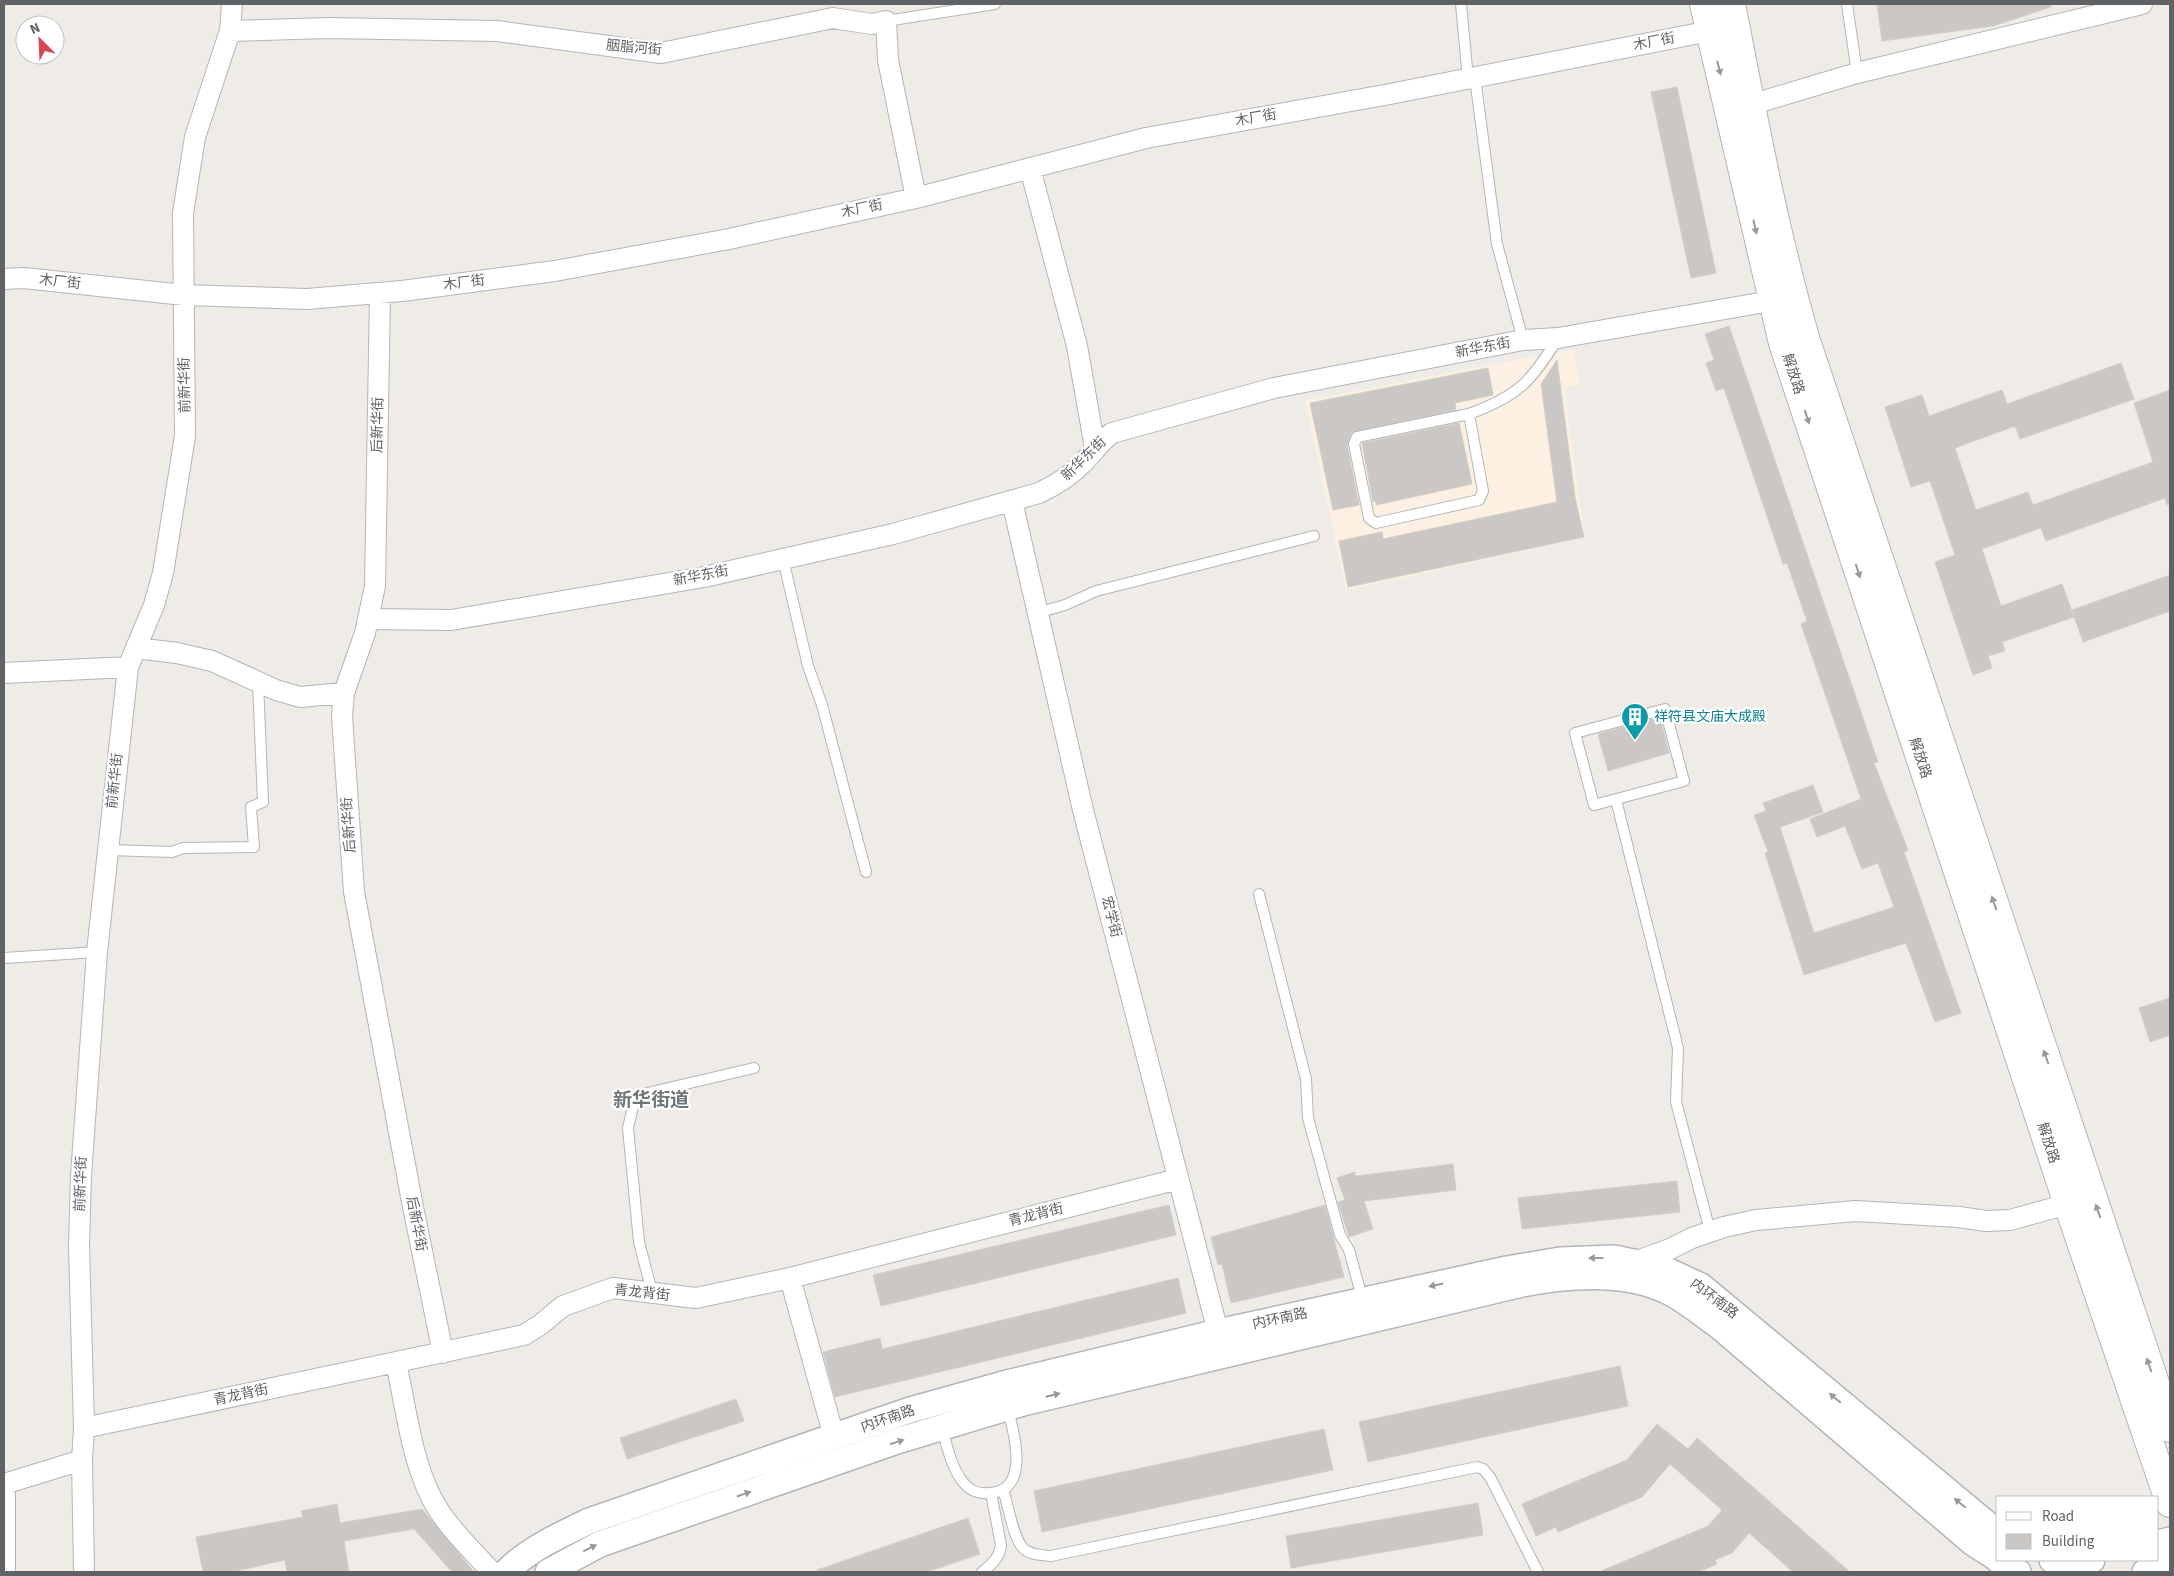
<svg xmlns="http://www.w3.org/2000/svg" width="2174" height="1576" font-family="'Source Sans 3','Noto Sans SC',sans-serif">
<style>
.commercial{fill:#fbf0e1}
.building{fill:#cbc7c4;stroke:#d3cdc7}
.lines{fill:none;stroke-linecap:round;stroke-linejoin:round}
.service-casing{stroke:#b3b5b8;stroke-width:12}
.minor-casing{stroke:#b3b5b8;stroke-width:22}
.tertiary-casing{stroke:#b3b5b8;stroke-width:28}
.secondary-casing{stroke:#b2b5b8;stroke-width:30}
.service{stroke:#fff;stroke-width:10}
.minor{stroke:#fff;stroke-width:20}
.tertiary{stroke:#fff;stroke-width:25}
.secondary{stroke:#fff;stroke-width:28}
.oneway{fill:#979a9c}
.labels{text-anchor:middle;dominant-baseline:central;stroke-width:4.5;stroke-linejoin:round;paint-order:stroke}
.street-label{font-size:14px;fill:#5f6366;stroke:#fff}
.culture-label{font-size:14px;fill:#0d838f;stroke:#fff;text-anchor:start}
.district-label{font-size:19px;font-weight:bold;fill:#707578;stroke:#fff}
</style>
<rect width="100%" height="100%" fill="#efece8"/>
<path class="commercial" d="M1573 349 1580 385 1564 388 1585 538 1346 590 1305 401Z"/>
<path class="building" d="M1877 4H2050L2051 7 1993 26 1882 41Z
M1677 87 1716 273 1691 278 1651 92Z
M1729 326 1878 762 1874 763 1908 850 1904 852 1961 1013 1935 1022 1906 943 1804 975 1765 853 1768 852 1754 815 1766 811 1763 803 1813 785 1823 812 1780 827 1814 933 1894 907 1878 863 1862 869 1845 826 1817 837 1810 819 1861 799 1801 624 1807 621 1787 563 1783 564 1724 388 1716 391 1706 363 1714 360 1705 334Z
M1557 360 1575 498 1584 537 1348 587 1339 541 1382 532 1383 539 1557 502 1541 384Z
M2121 363 2134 399 2020 439 2015 426 1955 448 1976 510 2028 492 2033 505 2153 462 2134 403 2170 390V504L2167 505 2165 498 2046 541 2041 528 1982 549 2001 606 2062 584 2074 617 2002 642 2005 651 1988 656 1992 668 1973 675 1935 562 1955 555 1930 481 1911 487 1885 407 1922 395 1929 416 2002 390 2007 404Z
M1488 368 1493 395 1455 403 1456 410 1352 432 1347 445 1359 505 1333 510 1310 403Z
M1459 423 1472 484 1376 505V501L1373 502 1362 443Z
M2170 575V611L2083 642 2072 610Z
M1660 717 1669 753 1608 771 1598 734Z
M2170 998V1035L2150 1042 2139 1008Z
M1453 1164 1456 1190 1364 1201 1373 1229 1349 1237 1338 1202 1345 1200 1337 1178 1354 1172 1356 1176Z
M1677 1181 1680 1212 1522 1229 1518 1198Z
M1169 1205 1176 1235 881 1306 873 1275Z
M1325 1205 1344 1277 1231 1303 1222 1264 1218 1265 1211 1237Z
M1178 1278 1186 1313 835 1397 823 1352 880 1338 882 1349Z
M1620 1366 1628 1406 1368 1462 1359 1422Z
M736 1399 744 1421 627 1459 620 1438Z
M1657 1424 1688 1449 1697 1438 1850 1572H1793L1749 1533 1732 1553 1715 1560 1717 1564 1698 1572H1599L1708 1526 1722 1510 1670 1464 1642 1497 1558 1532 1556 1527 1536 1536 1522 1504 1627 1460Z
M1324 1429 1333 1470 1042 1532 1034 1491Z
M1478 1503 1483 1535 1291 1568 1286 1536Z
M337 1504 340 1523 422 1509 474 1572H452L414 1529 344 1541 349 1572H287L285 1560 232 1572H203L196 1537 303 1517 301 1511Z
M968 1518 980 1554 927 1572H818L817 1570Z"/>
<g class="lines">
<defs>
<path id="service" d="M1461 4 1468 79
M1847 4 1857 73
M886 21 995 4
M1475 78 1497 244 1523 340
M1469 414 1483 491 1479 500 1376 523 1369 518 1354 444 1357 437Z
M1469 414C1518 396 1531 382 1558 338
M783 559 808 666 822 705 866 872
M1037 613 1065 605 1096 591 1314 536
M1665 709 1684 781 1594 805 1575 733Z
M1616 800 1678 1048 1676 1102 1710 1231
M108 850 172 852 183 848 254 847 251 807 263 802 258 682
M1259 894 1306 1079 1308 1118 1340 1235 1349 1250 1363 1301
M4 958 97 952
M652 1292 639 1242 628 1128 634 1102 643 1094 754 1068
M942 1428C947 1446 951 1467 963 1482 970 1491 978 1494 990 1493 1031 1491 1014 1431 1007 1407
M1003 1489C1008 1504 1013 1539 1024 1549 1031 1555 1041 1555 1051 1556L1477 1467 1483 1469 1490 1477 1538 1572
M982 1572C992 1565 1000 1557 1001 1545L991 1493"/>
<path id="minor" d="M230 31 328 28 497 31 661 53 833 18 872 24 886 21 888 60 916 198
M1750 105 1857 73 2142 4
M1030 168 1077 346 1095 448
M4 279 24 278 184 295 307 299 402 291 555 271 729 239 916 198 1146 138 1390 94 1710 31
M380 293 375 586 365 633 344 693 342 716 354 892 413 1207 443 1353
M1012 501 1083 810 1218 1332
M368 619 451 620 704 577 893 534 1039 493C1056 485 1072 475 1085 461 1094 451 1101 441 1112 433L1274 388 1523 340 1558 338 1771 301
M136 648 177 653 212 661 276 690 300 697 344 693
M4 673 128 667
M1637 1261 1670 1249 1692 1238 1724 1227 1756 1220 1856 1211 1959 1217 1986 1221 2010 1220 2068 1204
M790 1278 834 1437
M396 1363C406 1407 411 1457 431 1497 445 1525 471 1549 492 1572
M84 1428 524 1335 540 1325 563 1306 613 1288 696 1298 790 1278 1178 1179
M4 1484 82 1460
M5 1572V1484
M84 1572 82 1460 84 1428 79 1246 81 1176 97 952 128 667 154 605 163 573 185 436 183 213 195 137 230 31 232 4"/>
<path id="tertiary" d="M2158 1543 2170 1540
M1998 1560 2018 1572
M2052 1560 2067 1563 2092 1560
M506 1572C529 1549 560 1535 589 1521L910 1410 1007 1383 1218 1332 1507 1269 1560 1260 1614 1258 1662 1268 1701 1286 1998 1533
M548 1572 600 1544 900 1440 1023 1403 1522 1284C1568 1275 1625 1270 1669 1292 1687 1301 1703 1315 1719 1326L1973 1543 1998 1559
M2145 1572 2170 1565"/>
<path id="secondary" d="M1704 4 1783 343 2068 1204 2170 1503
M1731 4C1753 117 1774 231 1806 341L2170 1428"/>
</defs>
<use href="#service" class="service-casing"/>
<use href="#minor" class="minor-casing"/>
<use href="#tertiary" class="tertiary-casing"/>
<use href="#secondary" class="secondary-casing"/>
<use href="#service" class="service"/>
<use href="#minor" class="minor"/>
<use href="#tertiary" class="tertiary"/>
<use href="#secondary" class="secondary"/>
</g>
<defs><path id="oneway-solid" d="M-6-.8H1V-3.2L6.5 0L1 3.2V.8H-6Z" transform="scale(1.25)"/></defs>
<g class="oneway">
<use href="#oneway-solid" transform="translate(1719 68) rotate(76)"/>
<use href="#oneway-solid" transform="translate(1755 227) rotate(78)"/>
<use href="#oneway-solid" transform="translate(1807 417) rotate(72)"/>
<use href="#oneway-solid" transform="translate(1858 571) rotate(72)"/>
<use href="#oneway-solid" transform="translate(1994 903) rotate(-109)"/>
<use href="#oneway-solid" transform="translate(2046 1057) rotate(-109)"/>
<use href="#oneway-solid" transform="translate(2098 1211) rotate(-109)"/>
<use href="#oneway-solid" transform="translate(1596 1258) rotate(-180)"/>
<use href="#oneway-solid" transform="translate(1436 1285) rotate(168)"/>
<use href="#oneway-solid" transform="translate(2149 1365) rotate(-109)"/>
<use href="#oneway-solid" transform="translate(1053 1395) rotate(-14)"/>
<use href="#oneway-solid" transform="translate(1835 1398) rotate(-140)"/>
<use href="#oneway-solid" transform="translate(897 1442) rotate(-18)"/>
<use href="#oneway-solid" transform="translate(744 1494) rotate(-19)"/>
<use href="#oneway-solid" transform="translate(1960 1503) rotate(-140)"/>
<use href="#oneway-solid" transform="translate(590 1548) rotate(-26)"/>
</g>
<defs>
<symbol id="building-pin" viewBox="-11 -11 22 30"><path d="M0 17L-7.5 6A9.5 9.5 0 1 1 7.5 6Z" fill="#0f9aa8" stroke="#fff"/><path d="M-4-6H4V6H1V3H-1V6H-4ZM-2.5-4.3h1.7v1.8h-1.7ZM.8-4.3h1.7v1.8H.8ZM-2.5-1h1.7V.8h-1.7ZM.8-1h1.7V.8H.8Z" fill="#fff"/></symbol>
</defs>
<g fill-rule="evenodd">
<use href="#building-pin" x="1619" y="701" width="32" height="43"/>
</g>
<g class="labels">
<g class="street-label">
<text transform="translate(1654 42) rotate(-11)">木厂街</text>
<text transform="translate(634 48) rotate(5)">胭脂河街</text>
<text transform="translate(1256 118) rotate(-10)">木厂街</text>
<text transform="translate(862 209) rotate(-12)">木厂街</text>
<text transform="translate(60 282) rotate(6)">木厂街</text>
<text transform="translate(464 283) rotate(-7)">木厂街</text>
<text transform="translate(1483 348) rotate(-11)">新华东街</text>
<text transform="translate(1793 374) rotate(72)">解放路</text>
<text transform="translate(185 385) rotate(-91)">前新华街</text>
<text transform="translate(378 425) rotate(-89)">后新华街</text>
<text transform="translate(1084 459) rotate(-44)">新华东街</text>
<text transform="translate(701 576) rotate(-11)">新华东街</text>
<text transform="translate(1920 758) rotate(72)">解放路</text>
<text transform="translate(115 781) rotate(-84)">前新华街</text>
<text transform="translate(349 825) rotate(-94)">后新华街</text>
<text transform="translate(1111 917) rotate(76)">宏学街</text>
<text transform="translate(2048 1143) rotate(72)">解放路</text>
<text transform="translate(81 1184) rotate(-88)">前新华街</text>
<text transform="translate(1036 1215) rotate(-14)">青龙背街</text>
<text transform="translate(416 1224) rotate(79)">后新华街</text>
<text transform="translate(642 1293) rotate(6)">青龙背街</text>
<text transform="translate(1714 1299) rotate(37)">内环南路</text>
<text transform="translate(1280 1319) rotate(-12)">内环南路</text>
<text transform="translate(241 1395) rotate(-12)">青龙背街</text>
<text transform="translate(888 1419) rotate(-19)">内环南路</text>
</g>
<g class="culture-label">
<text x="1654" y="717">祥符县文庙大成殿</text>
</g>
<g class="district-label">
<text x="651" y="1100">新华街道</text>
</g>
</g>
<rect width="2174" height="1576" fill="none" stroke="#5f6366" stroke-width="10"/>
<rect x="1996" y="1496" width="162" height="65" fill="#ffffff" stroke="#bfc1c2"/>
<rect x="2006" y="1512" width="25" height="8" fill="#ffffff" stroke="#bfc1c2"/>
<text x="2042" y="1521" font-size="15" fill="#5f6366">Road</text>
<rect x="2006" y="1534" width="25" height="15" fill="#cbc7c4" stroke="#bfc1c2"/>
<text x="2042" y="1546" font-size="15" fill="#5f6366">Building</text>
<g transform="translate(40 40) rotate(336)"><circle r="24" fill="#ffffff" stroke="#bfc1c2"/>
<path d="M0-4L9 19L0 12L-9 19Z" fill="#d74655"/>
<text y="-8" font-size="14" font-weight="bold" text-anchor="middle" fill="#5f6366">N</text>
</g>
</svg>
